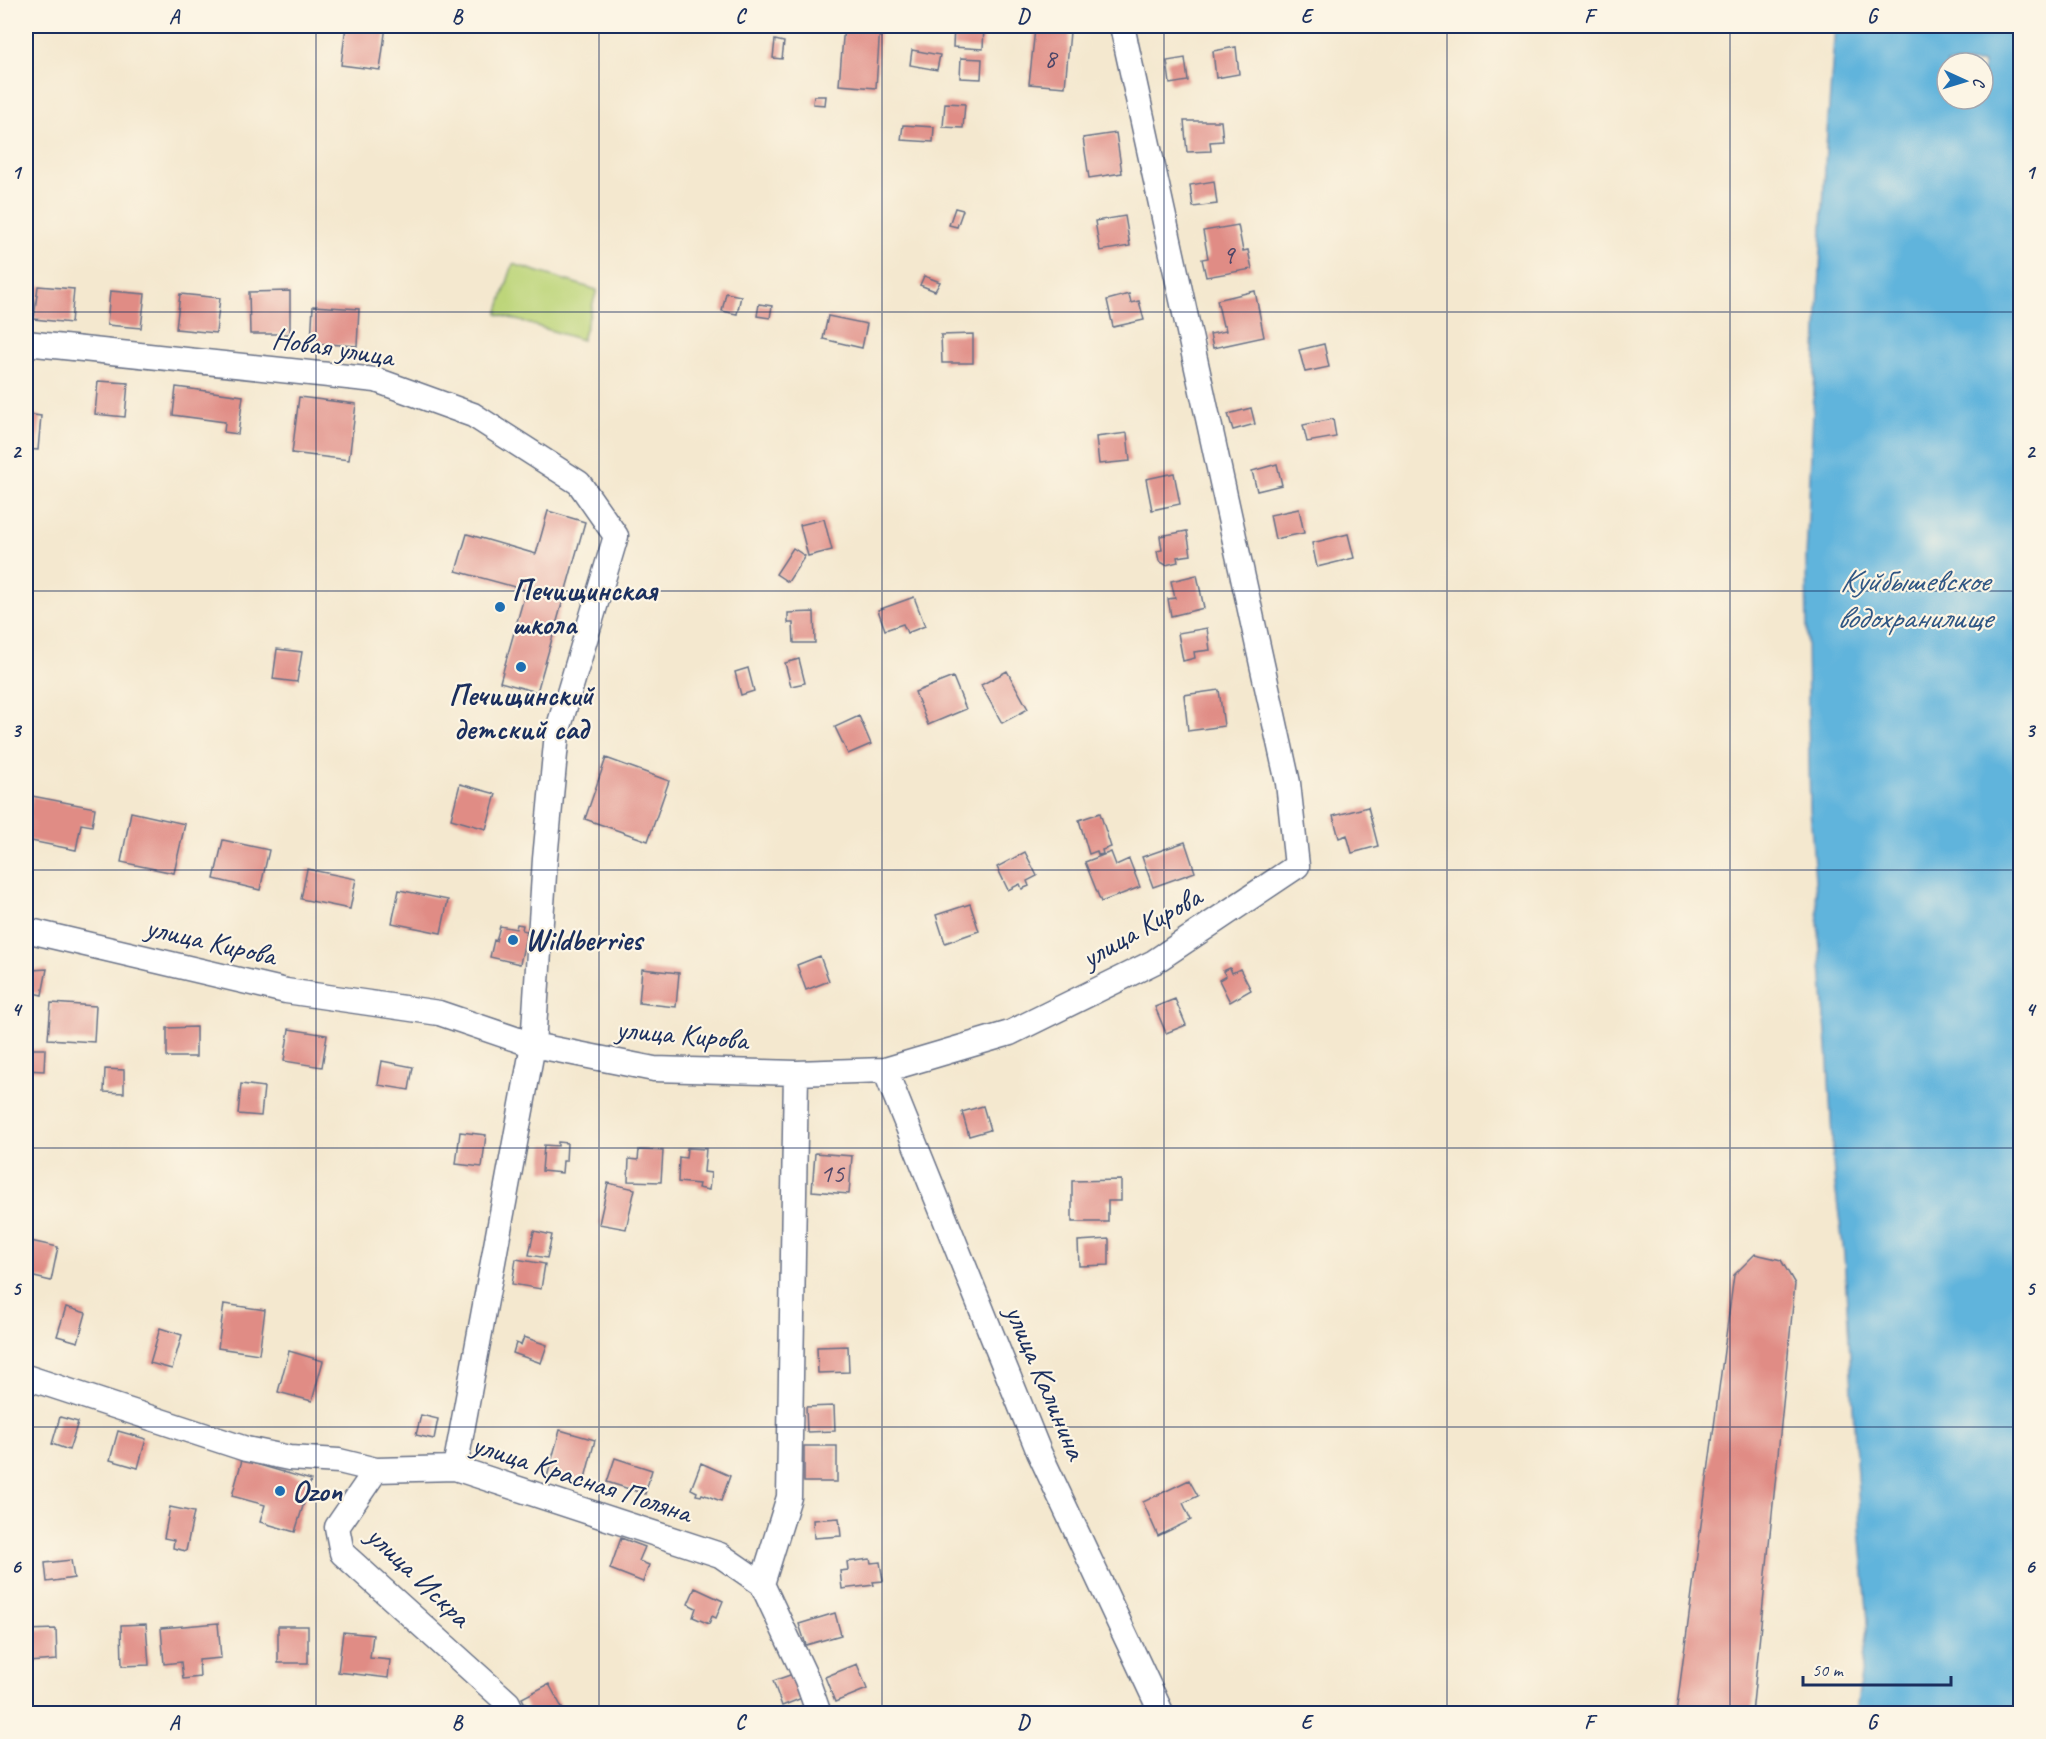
<svg xmlns="http://www.w3.org/2000/svg" width="2046" height="1739" font-family="Caveat,sans-serif">
<style>
.green{fill:#bdd57a;stroke:#6c826c;stroke-width:1.5}
.water{fill:#61b4dc;stroke:#3e729d;stroke-width:1.5;fill-rule:evenodd}
.building{fill:#e08c85}
.lines{fill:none;stroke-linecap:round;stroke-linejoin:round}
.minor-casing{stroke:#677086;stroke-width:27}
.minor{stroke:#fff;stroke-width:24}
.grid{fill:none;stroke:#1b2f5e;stroke-width:1.5;stroke-opacity:0.55}
.poi-dot{fill:#1f6fb2;stroke:#fcf5e5;stroke-width:2}
.labels{text-anchor:middle;dominant-baseline:central;stroke-width:4.5;stroke-linejoin:round;paint-order:stroke}
.number-label{font-size:27px;fill:#4c4668}
.street-label{font-size:30px;fill:#1b2f5e;stroke:#fcf5e5}
.poi-label{font-size:30px;font-weight:bold;fill:#1b2f5e;stroke:#fcf5e5;text-anchor:start}
.water-label{font-size:32px;font-style:italic;fill:#305784;stroke:#fcf5e5}
.neatline{fill:none;stroke:#1b2f5e;stroke-width:2}
.grid-label{font-size:20px;text-anchor:middle;font-weight:bold;fill:#1b2f5e}
</style>
<rect width="100%" height="100%" fill="#fcf5e5"/>
<filter id="ink" filterUnits="userSpaceOnUse"><feTurbulence type="fractalNoise" baseFrequency=".0167" numOctaves="2"/><feDisplacementMap in="SourceGraphic" scale="12" xChannelSelector="R" yChannelSelector="G"/><feConvolveMatrix kernelMatrix="1 2 1 2 8 2 1 2 1" color-interpolation-filters="sRGB"/></filter>
<filter id="wash" filterUnits="userSpaceOnUse"><feTurbulence type="fractalNoise" baseFrequency=".008" numOctaves="4" result="noise"/><feDisplacementMap in="SourceGraphic" scale="24" xChannelSelector="R" yChannelSelector="G"/><feGaussianBlur stdDeviation="1.35" result="paint"/><feColorMatrix in="noise" values="0 0 0 0 0 0 0 0 0 0 0 0 0 0 0 0 0 1.4 0 .05"/><feComposite in="paint" operator="in"/></filter>
<g filter="url(#wash)">
<rect width="100%" height="100%" fill="#f4e8cf"/>
<path class="green" d="M513 264 597 290 582 340 497 314Z"/>
<path class="water" d="M1835 26H2020V1713H1856L1868 1621 1860 1527 1844 1254 1834 1177 1828 1062 1810 809 1808 714 1806 558 1826 147ZM1947 63H1983V99H1947Z"/>
<g id="blocks">
<path class="building" d="M346 26 368 27V26H386L380 70 341 65Z
M844 26H880L876 88 839 85Z
M954 26H984L983 49 953 47Z
M1035 29 1070 32 1065 87 1029 84Z
M775 40 784 42 782 59 773 58Z
M1236 47 1239 74 1216 78 1213 51Z
M912 50 940 55 937 70 910 65Z
M961 58 982 59 981 79 960 78Z
M1185 58 1188 81 1170 84 1167 61Z
M814 96H826L825 105 813 104Z
M945 103 965 104 963 128 943 127Z
M1184 121H1221L1223 141 1210 142 1211 151 1187 152Z
M903 125 934 127 933 142 901 140Z
M1116 133 1122 173 1089 178 1083 138Z
M1214 181 1217 204 1193 207 1190 185Z
M955 208 963 210 957 227 949 225Z
M1125 216 1130 246 1100 251 1095 221Z
M1238 225 1243 251 1248 250 1252 269 1206 277 1202 259 1208 258 1203 231Z
M924 276 940 282 935 291 920 285Z
M38 286 74 289 71 323 34 319Z
M110 291 145 294 141 328 107 325Z
M290 291V334H250L249 292Z
M1255 291 1264 337 1213 348 1210 334 1226 331 1225 326H1223L1217 300Z
M726 293 741 296 737 314 722 311Z
M180 294 220 298 216 333 176 329Z
M1129 294 1131 303 1139 301 1144 320 1113 327 1107 300Z
M759 304 772 306 770 318 757 316Z
M313 306 359 309 357 346 311 343Z
M828 316 867 324 862 348 823 339Z
M973 334V363H942L941 335Z
M1324 344 1329 367 1305 372 1299 350Z
M98 381 128 383 125 417 95 414Z
M176 387 243 396 238 434 224 432 225 422 173 415Z
M299 397 356 404 349 460 292 453Z
M1251 408 1255 424 1233 430 1228 414Z
M26 414 41 416 38 450 26 449Z
M1333 419 1336 437 1307 442 1303 425Z
M1127 433 1130 461 1099 464 1096 437Z
M1277 464 1282 485 1257 491 1252 471Z
M1174 473 1180 504 1152 510 1146 479Z
M1299 509 1304 533 1275 539 1270 515Z
M548 511 585 522 537 692 500 682 526 590 456 571 467 534 536 554Z
M824 519 832 550 808 556 800 525Z
M1187 531 1191 555 1177 557 1178 562 1166 565 1159 561 1157 551 1162 550 1160 536Z
M1348 534 1354 558 1317 567 1312 543Z
M793 548 805 556 788 582 776 574Z
M1197 575 1204 608 1171 616 1168 599 1175 598 1171 581Z
M914 597 925 626 907 633 903 624 885 630 878 610Z
M814 612 815 643H794L793 623H788V613Z
M1207 628 1210 650 1194 652 1195 658 1183 661 1178 633Z
M277 649 302 652 297 682 273 679Z
M799 659 805 683 791 686 785 663Z
M748 668 754 691 741 695 735 672Z
M1007 671 1028 709 1002 723 981 685Z
M953 677 966 709 928 725 915 692Z
M1219 690 1224 726 1188 731 1184 695Z
M859 716 871 744 848 754 835 727Z
M606 758 669 781 648 841 585 819Z
M460 784 496 794 486 829 451 819Z
M32 796 95 808 92 826 81 824 76 850 26 840Z
M1368 807 1378 846 1352 853 1347 835 1339 838 1333 816Z
M131 812 185 824 174 873 121 862Z
M1100 813 1111 847 1102 850 1103 854 1098 855 1097 851 1089 854 1079 820Z
M223 840 269 850 260 890 214 879Z
M1185 842 1195 872 1153 887 1142 857Z
M1025 852 1037 876 1027 881 1029 886 1022 889 1020 884 1008 890 997 867Z
M1111 852 1116 865 1129 859 1140 887 1101 902 1085 862Z
M307 869 356 879 350 909 301 899Z
M399 890 448 900 441 933 392 923Z
M970 904 979 931 945 943 936 915Z
M517 924 523 925 522 930 527 931 520 964 490 957 494 940 496 941 500 926 516 929Z
M820 956 829 981 806 990 797 965Z
M1230 968 1232 973 1240 969 1251 990 1230 1002 1219 980 1226 976 1223 971Z
M47 969 42 995 29 992 32 970Z
M642 969 679 973 676 1007 639 1003Z
M1175 999 1186 1025 1166 1033 1155 1007Z
M51 1003 96 1006 94 1042 48 1039Z
M196 1027V1057H167V1028Z
M289 1029 327 1035 322 1067 284 1061Z
M26 1049H45L44 1071 26 1070Z
M382 1061 413 1067 409 1090 378 1085Z
M105 1069 124 1070V1093L104 1092Z
M241 1084 264 1087 261 1116 238 1114Z
M983 1106 990 1130 969 1136 962 1112Z
M460 1132 486 1135 482 1167 456 1164Z
M558 1142 567 1143 566 1161H563L562 1173 542 1171 544 1145 558 1146Z
M687 1148 706 1149 704 1172 711 1173 709 1190 698 1188 699 1184 678 1182 679 1157 686 1158Z
M639 1150 663 1151 661 1182 628 1181 629 1159 638 1160Z
M815 1153 852 1156 849 1194 812 1191Z
M1121 1180V1201H1108V1222H1072V1181Z
M608 1183 635 1189 626 1229 599 1224Z
M534 1231 552 1235 547 1258 529 1255Z
M1109 1239V1265L1079 1266 1078 1241Z
M26 1240 58 1247 51 1281 26 1275 27 1261H26Z
M1755 1254 1781 1260 1795 1284 1752 1714H1676L1734 1275Z
M516 1259 545 1264 541 1289 512 1284Z
M224 1304 265 1310 259 1354 218 1348Z
M66 1307 86 1313 78 1342 57 1336Z
M160 1328 182 1335 172 1369 150 1363Z
M524 1337 547 1345 541 1363 513 1353 516 1343 521 1345Z
M848 1346 849 1372 818 1373 817 1347Z
M289 1351 323 1361 312 1401 278 1392Z
M834 1406 835 1431 807 1432 806 1407Z
M421 1415 438 1419 434 1439 416 1435Z
M60 1417 78 1422 69 1450 52 1444Z
M560 1430 595 1440 583 1486 547 1477Z
M118 1431 146 1439 138 1468 110 1460Z
M804 1446H837V1482H804Z
M615 1458 652 1470 645 1494 607 1482Z
M242 1460 311 1480 295 1532 260 1522 265 1505 232 1496Z
M701 1463 730 1476 721 1501 702 1494 701 1496 696 1495 697 1492 691 1489Z
M1189 1480 1198 1496 1183 1503 1191 1520 1158 1536 1143 1502Z
M170 1507 194 1512 186 1551 173 1548 174 1540 164 1538Z
M839 1518 841 1536 814 1538 813 1520Z
M621 1538 645 1547 639 1561 649 1565 643 1582 610 1569Z
M870 1559 871 1563 880 1562 883 1581 873 1582 874 1585 842 1589 840 1571 848 1570 847 1562Z
M71 1560 74 1578 47 1582 45 1563Z
M695 1588 723 1601 716 1618 712 1616 709 1624 693 1617 696 1608 688 1604Z
M835 1613 841 1635 806 1645 799 1624Z
M218 1623 221 1658 199 1660 200 1677 183 1679 181 1662 164 1664 161 1628Z
M146 1624 149 1665 122 1666 121 1625Z
M278 1626H308V1663H278Z
M56 1629 57 1660 27 1662 26 1630Z
M343 1632 373 1635 370 1658 390 1660 388 1678 338 1672Z
M857 1664 867 1689 835 1702 825 1677Z
M793 1674 802 1698 782 1706 773 1681Z
M549 1684 562 1708 552 1714H541L539 1710 530 1714 522 1698Z"/>
</g>
</g>
<g filter="url(#ink)">
<use href="#blocks" fill-opacity="0" stroke="#677086" stroke-width="1.5"/>
<g class="lines">
<defs>
<path id="minor" d="M26 343 376 380 473 415 579 483 616 536 557 733 545 859 533 1045 455 1468
M26 930 286 991 439 1013 533 1045 654 1069 796 1073 885 1070 1010 1033 1154 962 1297 866 1288 783 1122 26
M885 1070 1039 1452 1162 1714
M796 1073 789 1497 762 1584 807 1680 819 1714
M26 1377 246 1449 289 1458 339 1461 376 1470 455 1468 720 1555 762 1584
M376 1470 337 1527 342 1553 508 1703 513 1714"/>
</defs>
<use href="#minor" class="minor-casing"/>
<use href="#minor" class="minor"/>
</g>
</g>
<path class="grid" d="M316 26V1714M599 26V1714M882 26V1714M1164 26V1714M1447 26V1714M1730 26V1714M26 312H2020M26 591H2020M26 870H2020M26 1148H2020M26 1427H2020"/>
<g class="poi-dot">
<circle cx="500" cy="607" r="6"/>
<circle cx="521" cy="667" r="6"/>
<circle cx="513" cy="940" r="6"/>
<circle cx="280" cy="1491" r="6"/>
</g>
<g class="labels">
<g class="number-label">
<text x="1050" y="58">8</text>
<text x="1228" y="254">9</text>
<text x="832" y="1173">15</text>
</g>
<g class="street-label">
<text transform="translate(333 347) rotate(9)">Новая улица</text>
<text transform="translate(1141 927) rotate(-30)">улица Кирова</text>
<text transform="translate(211 941) rotate(13)">улица Кирова</text>
<text transform="translate(682 1034) rotate(5)">улица Кирова</text>
<text transform="translate(1046 1382) rotate(67)">улица Калинина</text>
<text transform="translate(582 1478) rotate(18)">улица Красная Поляна</text>
<text transform="translate(419 1576) rotate(44)">улица Искра</text>
</g>
<g class="poi-label">
<text x="512" y="590">Печищинская<tspan x="512" dy="34">школа</tspan></text>
<text x="521" y="695" text-anchor="middle">Печищинский<tspan x="521" dy="34">детский сад</tspan></text>
<text x="525" y="940">Wildberries</text>
<text x="292" y="1491">Ozon</text>
</g>
<g class="water-label">
<text x="1914" y="580">Куйбышевское<tspan x="1914" dy="37">водохранилище</tspan></text>
</g>
</g>
<rect width="2046" height="1739" fill="none" stroke="#fcf5e5" stroke-width="66"/>
<g transform="translate(1965 81) rotate(94)"><circle r="28" fill="#fcf5e5" stroke="#a2a6af" stroke-width="1.5"/>
<path d="M0-4.5L10 22L0 15L-10 22Z" fill="#1f6fb2"/>
<text y="-9" font-size="16" font-weight="bold" text-anchor="middle" fill="#1b2f5e">С</text>
</g>
<path d="M1803 1676v9h148v-9" fill="none" stroke="#1b2f5e" stroke-width="3"/>
<text x="1812" y="1676" font-size="18" fill="#1b2f5e" stroke="#fcf5e5" stroke-width="4.5" paint-order="stroke">50 m</text>
<rect x="33" y="33" width="1980" height="1673" class="neatline"/>
<g class="grid-label">
<text x="174" y="23">A</text>
<text x="457" y="23">B</text>
<text x="740" y="23">C</text>
<text x="1023" y="23">D</text>
<text x="1306" y="23">E</text>
<text x="1589" y="23">F</text>
<text x="1872" y="23">G</text>
<text x="16" y="179">1</text>
<text x="2030" y="179">1</text>
<text x="16" y="458">2</text>
<text x="2030" y="458">2</text>
<text x="16" y="737">3</text>
<text x="2030" y="737">3</text>
<text x="16" y="1016">4</text>
<text x="2030" y="1016">4</text>
<text x="16" y="1295">5</text>
<text x="2030" y="1295">5</text>
<text x="16" y="1573">6</text>
<text x="2030" y="1573">6</text>
<text x="174" y="1729">A</text>
<text x="457" y="1729">B</text>
<text x="740" y="1729">C</text>
<text x="1023" y="1729">D</text>
<text x="1306" y="1729">E</text>
<text x="1589" y="1729">F</text>
<text x="1872" y="1729">G</text>
</g>
</svg>
